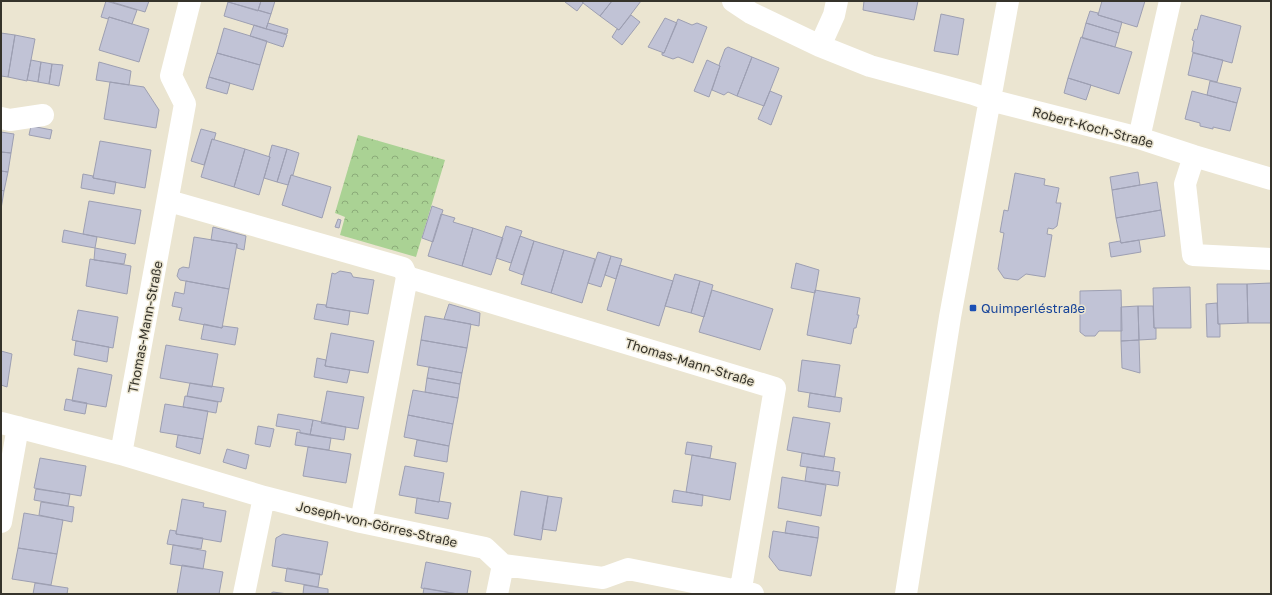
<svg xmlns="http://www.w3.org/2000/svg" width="1272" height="595" font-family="'Golos Text',sans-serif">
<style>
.park{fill:url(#park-crowns)}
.building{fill:#c1c3d6;stroke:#9d9fb2}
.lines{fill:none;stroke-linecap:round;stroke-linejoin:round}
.minor{stroke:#fff;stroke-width:22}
.transit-dot{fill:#1a4fb4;stroke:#ebe5d1;stroke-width:1.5}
.labels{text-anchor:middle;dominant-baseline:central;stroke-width:3;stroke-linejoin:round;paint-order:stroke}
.street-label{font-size:13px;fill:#35332b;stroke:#ebe5d1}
.transit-label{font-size:13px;fill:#164399;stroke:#ebe5d1;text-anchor:start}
</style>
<defs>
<pattern id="park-crowns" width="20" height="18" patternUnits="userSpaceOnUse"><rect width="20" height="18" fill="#aad294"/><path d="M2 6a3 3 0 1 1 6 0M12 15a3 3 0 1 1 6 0" fill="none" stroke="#8bab79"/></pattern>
</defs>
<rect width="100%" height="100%" fill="#ebe5d1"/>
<path class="park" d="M358 135 445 160 416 257 340 235 345 217 335 213Z"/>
<path class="building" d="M106 1 137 10 132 24 109 17 108 19 101 17Z
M113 1H149L145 12 112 2Z
M225 1H261L258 11Z
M261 1H275L271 14 258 10Z
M566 1H582L583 3 577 11 565 2Z
M582 1H612L600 16 583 3Z
M612 1H641L619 30 600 16Z
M864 1H918L914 20 863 10Z
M1102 1H1145L1137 27 1098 15Z
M228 2 271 14 266 29 224 16Z
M1090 11 1098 13V15L1122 22 1119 33 1086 23Z
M941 14 964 19 958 55 934 51Z
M631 15 640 22 622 45 612 37 617 29 619 30Z
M1201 15 1241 26 1232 63 1192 52 1194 41 1192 40 1195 29 1197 30Z
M109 17 149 29 139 62 99 50Z
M665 18 677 23 664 53 648 47Z
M678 19 692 25 697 23 707 27 693 63 678 57 673 59 662 55V53H664Z
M268 23 288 29 287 34 266 29Z
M1086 23 1119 33 1115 47 1082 38Z
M254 25 287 35 283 47 250 36Z
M224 28 267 41 260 65 217 53Z
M1 33 15 35 8 77 1 76Z
M15 35 35 39 27 81 8 77Z
M1081 37 1132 52 1119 94 1068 78Z
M728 47 752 57 737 96 728 92 724 95 712 90 720 66 719 65 725 49Z
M217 53 260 65 253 90 209 77Z
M1193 53 1223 60 1217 82 1188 75Z
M752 57 779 68 764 106 737 96Z
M31 60 41 62 38 82 27 80Z
M707 60 720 66 709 97 694 91Z
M41 62 52 64 49 84 38 82Z
M99 62 131 71 129 85 96 80Z
M52 64 63 65 59 86 49 84Z
M209 77 230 83 227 94 206 88Z
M1068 78 1091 85 1086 100 1064 93Z
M1210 81 1241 88 1237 103 1207 95Z
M110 82 144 87 159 110 156 128 104 119Z
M770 91 782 96 771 125 758 119Z
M1192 91 1237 103 1230 131 1213 127V129L1200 126V123L1185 119Z
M31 126 52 130 50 139 29 135Z
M201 129 216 133 214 140 212 139 204 165 191 161Z
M1 132 14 134 11 153 1 152Z
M212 139 245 149 234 187 201 177Z
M100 141 151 150 145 188 93 178Z
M272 145 287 149 277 182 264 178 270 157 269 156Z
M245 149 270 157 259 195 234 187Z
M287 149 299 153 293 175H291L288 185 277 182Z
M1 152 11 153 8 172 1 171Z
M1 171 8 172 4 191 1 190Z
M1138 172 1140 185 1112 190 1110 177Z
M1015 173 1045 179 1044 185 1059 188 1056 203H1061L1057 226 1053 229 1048 228 1047 234 1052 235 1045 277 1026 274 1018 280 1004 278 998 269 1004 233 1000 232 1004 210 1008 211Z
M83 174 93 176V178L116 182 114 194 81 188Z
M291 175 331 187 322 218 282 205Z
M1157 182 1161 210 1116 218 1112 190Z
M1 190 4 191 1 209Z
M89 201 141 210 135 244 83 234Z
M432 206 443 210 433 242 422 238Z
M1161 210 1165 236 1121 243 1116 218Z
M441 214 455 218 453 222 473 228 462 266 428 256Z
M338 219 341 220 339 228 335 227Z
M506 226 522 231 511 263 496 258Z
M213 227 246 236 244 250 237 248V244L211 240Z
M473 228 503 238 491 275 462 266Z
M64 230 97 237 95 248 62 242Z
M520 236 534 241 523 275 509 270Z
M194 237 237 244 229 289 180 280 177 276 179 269 183 267 189 268Z
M1139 240 1141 252 1111 257 1109 243 1120 241 1121 243Z
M534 241 564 250 551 293 521 284Z
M95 248 126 254 124 264 94 260Z
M564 250 595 259 582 303 551 293Z
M598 252 611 256 601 287 588 283Z
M611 256 622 259 616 279 605 275Z
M90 259 131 266 127 294 86 286Z
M796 263 819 270 815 293 791 288Z
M620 265 673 281 659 326 607 310Z
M340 271 351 273 353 277 374 280 368 314 326 307 332 273 335 274Z
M675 274 700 281 691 313 665 306Z
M186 281 229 289 222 328 179 320 182 308 172 306 175 292 184 294Z
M700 281 713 285 704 317 691 313Z
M1271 283V323H1248L1247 284Z
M1217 284H1247L1248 323 1218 324Z
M1190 287 1191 328H1154L1153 288Z
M712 290 773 309 760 350 699 332Z
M815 290 860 298 857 315H859L856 328H854L851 344 807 335Z
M1121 290 1122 331H1099L1095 336H1085L1080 332V291Z
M1217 303 1218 324H1220V337H1207L1206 304Z
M317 304 326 305V307L350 311 348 325 314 319Z
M449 304 480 313 479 326 444 319Z
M1138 306 1139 340 1121 341V307Z
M1138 306H1153L1154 328H1156V339L1139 340Z
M78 310 118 317 113 348 72 340Z
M425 316 471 324 467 348 421 340Z
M204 324 222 328 223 326 238 328 235 345 201 339Z
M331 333 374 341 368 373 325 366Z
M421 340 467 348 462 373 417 365Z
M1139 340 1140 373 1122 368 1121 341Z
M76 341 109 347 107 362 74 355Z
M166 345 218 354 212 387 160 378Z
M1 351 12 354 7 387 1 385Z
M317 358 326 360 325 366 350 370 347 383 314 377Z
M802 360 840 365 835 397 798 391Z
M429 367 462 373 460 384 427 378Z
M78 368 112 375 106 407 72 401Z
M427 378 460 384 458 398 425 392Z
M190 383 224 388 221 402 187 396Z
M413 390 458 398 453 424 408 415Z
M327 391 364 397 358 429 321 423Z
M810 393 842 398 840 412 808 407Z
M185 396 218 402 216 413 183 407Z
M66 399 87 403 85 414 64 410Z
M165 404 208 411 203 439 160 432Z
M278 414 313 420 310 435 300 433V430L276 426Z
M408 415 453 424 449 446 404 437Z
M793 417 830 423 824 457 787 450Z
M313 420 346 427 344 440 310 435Z
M258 426 274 429 270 447 255 444Z
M297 432 331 438 329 450 295 445Z
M178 435 203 439 200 454 176 447Z
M417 440 449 446 447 462 414 456Z
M687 442 712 446 710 458 685 454Z
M308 447 351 454 346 483 303 476Z
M227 449 249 455 246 469 223 462Z
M802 453 835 458 833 471 800 466Z
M692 455 736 463 730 500 686 492Z
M40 458 86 466 81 496 34 488Z
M405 466 444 473 439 502 399 495Z
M807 467 840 472 838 486 805 481Z
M782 477 826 485 821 516 778 508Z
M36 489 70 494 68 506 34 500Z
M674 490 703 495 702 506 672 502Z
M521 491 548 496 541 540 514 535Z
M548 496 562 498 556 531 542 529Z
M417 498 439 502V501L451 503 448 519 415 513Z
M182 499 204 503 203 507 226 511 221 542 176 534Z
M41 502 74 507 72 522 39 515Z
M24 513 63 520 57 554 18 548Z
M787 521 819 527 818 538 785 533Z
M170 530 176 531V534L203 538 201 549 167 544Z
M773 531 818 538 811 576 779 570 769 557Z
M283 534 328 542 322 575 272 566 276 538Z
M173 545 206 551 203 569 170 564Z
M18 548 57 554 51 585 12 579Z
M426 562 471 571 467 594H458L421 588Z
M182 565 223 572 219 594H177Z
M287 568 320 574 318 587 285 581Z
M35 583 68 588 67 594H33Z
M304 585 328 589V594H303Z
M424 588 458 594H423Z
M273 592 288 594H270Z"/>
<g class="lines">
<path class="minor" d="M733 1 751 13 820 46 870 66 973 94 990 100 1139 138 1194 156 1271 179
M820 46 834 15 837 1
M1 118 10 120 43 115
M1139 138 1170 1
M1194 156 1185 184 1193 255 1271 259
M169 201 403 268 407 277 361 522
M407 277 775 388 740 594
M1 423 121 454 264 497 361 522 485 548 503 565 603 578 628 569 753 594
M121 454 185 104 171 76 190 1
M1 522 18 427
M244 594 264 497
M497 594 503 565
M906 594 950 317 1008 1"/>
</g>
<rect class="transit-dot" x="969" y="304" width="8" height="8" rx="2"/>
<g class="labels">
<g class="street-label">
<text transform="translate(1093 127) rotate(15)">Robert-Koch-Straße</text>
<text transform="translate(145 327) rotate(-79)">Thomas-Mann-Straße</text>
<text transform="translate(690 362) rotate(17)">Thomas-Mann-Straße</text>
<text transform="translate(377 524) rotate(13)">Joseph-von-Görres-Straße</text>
</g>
<g class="transit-label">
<text x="981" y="308">Quimperléstraße</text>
</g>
</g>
<rect width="1272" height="595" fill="none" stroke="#35332b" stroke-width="4"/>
</svg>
